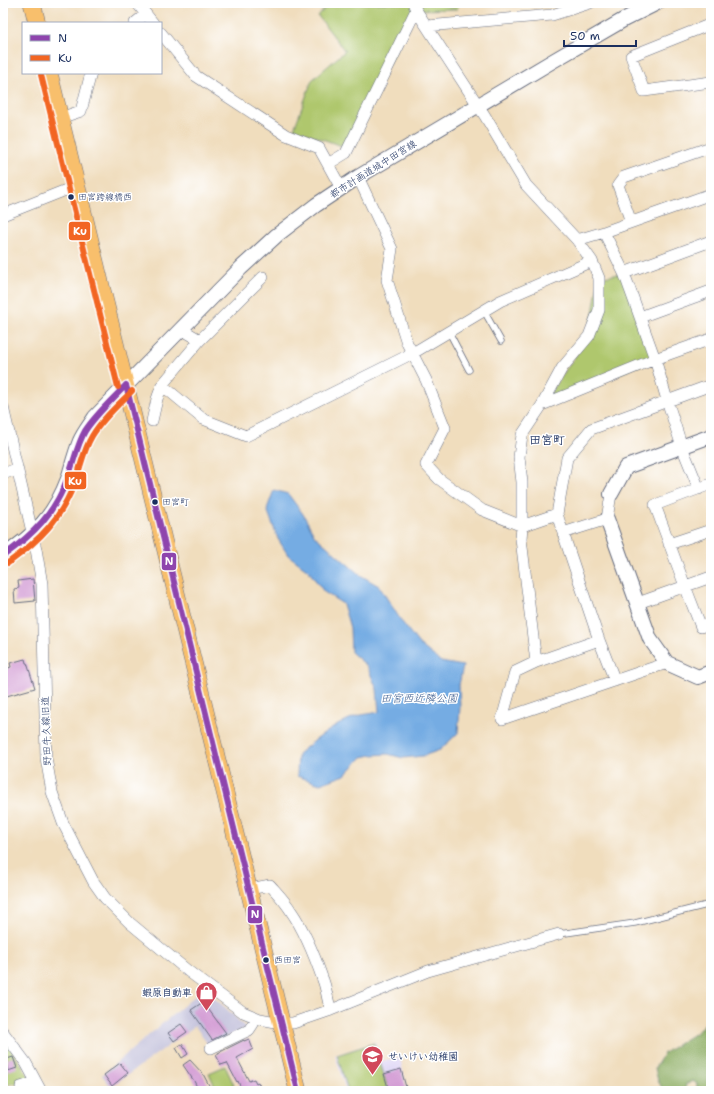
<svg xmlns="http://www.w3.org/2000/svg" width="714" height="1094" font-family="'Shantell Sans','Klee One',sans-serif">
<style>
.built{fill:#ded5f5}
.industrial{fill:#c3c1db}
.green{fill:#afc76d;stroke:#657b66}
.forest{fill:#8bac60;stroke:#536e5f}
.water{fill:#74ace3;stroke:#486ea0}
.building{fill:#d49fd5}
.lines{fill:none;stroke-linecap:round;stroke-linejoin:round}
.service-casing{stroke:#666c7f;stroke-width:7}
.minor-casing{stroke:#666c7f;stroke-width:12}
.tertiary-casing{stroke:#666c7f;stroke-width:16}
.primary-casing{stroke:#666c7f;stroke-width:18}
.service{stroke:#fff;stroke-width:5.5}
.minor{stroke:#fff;stroke-width:11}
.tertiary{stroke:#fff;stroke-width:14}
.primary{stroke:#f8bf6c;stroke-width:17}
.bus-1-casing{stroke:#fff;stroke-width:9}
.bus-2-casing{stroke:#fff;stroke-width:9}
.bus-1{stroke:#8e44ad;stroke-width:6}
.bus-2{stroke:#f26522;stroke-width:6}
.bus-dot{fill:#1b2f5e;stroke:#fff;stroke-width:1.5}
.labels{text-anchor:middle;dominant-baseline:central;stroke-width:3;stroke-linejoin:round;paint-order:stroke}
.bus-label{font-size:9px;fill:#1b2f5e;stroke:#fff;text-anchor:start}
.street-label{font-size:10px;fill:#1b2f5e;stroke:#fff}
.poi-label{font-size:10px;font-weight:bold;fill:#1b2f5e;stroke:#fff;text-anchor:end}
.water-label{font-size:11px;font-style:italic;fill:#3a5b8d;stroke:#fff}
.quarter-label{font-size:12px;font-weight:bold;fill:#1b2f5e;stroke:#fff}
.line-badge{stroke:#fff;stroke-width:1.5}
.badge-label{font-size:11px;text-anchor:middle;font-weight:bold;fill:#fff}
</style>
<rect width="100%" height="100%" fill="#fff"/>
<filter id="ink" filterUnits="userSpaceOnUse"><feTurbulence type="fractalNoise" baseFrequency=".025" numOctaves="2"/><feDisplacementMap in="SourceGraphic" scale="8" xChannelSelector="R" yChannelSelector="G"/><feConvolveMatrix kernelMatrix="1 2 1 2 8 2 1 2 1" color-interpolation-filters="sRGB"/></filter>
<filter id="wash" filterUnits="userSpaceOnUse"><feTurbulence type="fractalNoise" baseFrequency=".012" numOctaves="4" result="noise"/><feDisplacementMap in="SourceGraphic" scale="16" xChannelSelector="R" yChannelSelector="G"/><feGaussianBlur stdDeviation="0.9" result="paint"/><feColorMatrix in="noise" values="0 0 0 0 0 0 0 0 0 0 0 0 0 0 0 0 0 1.4 0 .05"/><feComposite in="paint" operator="in"/></filter>
<g filter="url(#wash)">
<rect width="100%" height="100%" fill="#f0ddbd"/>
<path class="built" d="M375 1042 381 1061 400 1057 407 1091H346L335 1055Z"/>
<path class="industrial" d="M203 989 226 1008 246 1028 209 1046 195 1026 111 1087 102 1075Z"/>
<path class="green" d="M330 3H460L457 9 416 10 345 147 294 129 312 80 345 51 318 16Z
M624 273 655 359 542 405 589 336 599 278Z
M3 1037 30 1078 18 1083 3 1085Z
M374 1043 389 1091H348L337 1055Z
M225 1066 234 1085 221 1091H217L209 1073Z"/>
<path class="forest" d="M711 994V1091H696L697 1084 693 1081 686 1084 685 1091H664L658 1081 655 1068 664 1053 697 1032 710 1018 709 995Z"/>
<path class="water" d="M274 490 288 494 303 514 315 536 360 575 379 586 402 622 419 644 441 662 463 666 459 685 460 707 458 733 440 750 423 756 403 758 388 754 372 755 362 757 345 775 320 784 297 776 298 754C315 740 334 725 354 717 362 714 371 714 379 712L377 689 367 666 351 652 350 628 343 604 324 592 308 570 288 555 278 539 267 509Z"/>
<g id="blocks">
<path class="building" d="M33 579 35 601 15 603 14 589 19 588 18 581Z
M25 659 26 663H27L35 688 3 697V670L11 667 10 663Z
M203 1002 226 1033 212 1040 191 1010Z
M181 1024 187 1032 174 1041 168 1033Z
M249 1039 253 1049 237 1058 249 1081 254 1079 256 1083 258 1082 262 1091H242L238 1081 237 1082 227 1063 221 1065 216 1055 218 1054V1053L244 1040V1041Z
M182 1044 188 1054 182 1058 176 1048Z
M13 1057 17 1068 8 1071 6 1064 8 1062 7 1059Z
M190 1060 203 1074 212 1091H199L194 1081 183 1065Z
M120 1063 128 1073 112 1086 104 1075Z
M401 1069 407 1091H389L384 1074Z"/>
</g>
</g>
<g filter="url(#ink)">
<use href="#blocks" fill-opacity="0" stroke="#666c7f" stroke-width="1"/>
<g class="lines">
<defs>
<path id="service" d="M484 311 501 341
M449 332 469 370
M559 934 635 923 711 904"/>
<path id="minor" d="M137 3 153 23
M416 10 485 116 526 185 577 240 592 261 599 278V310L589 336 562 368 542 405 522 435 519 457 522 482V526L521 539 536 662
M135 23 146 14
M711 24 631 56 644 91 711 82
M427 26 552 15 590 3
M161 33 196 76 286 135 319 148 341 188
M60 118 81 111 91 73
M328 164 346 153 416 10 414 5
M358 177 392 249 387 280 407 343 426 380 445 428 426 465 439 479 482 510 522 526 557 514 563 533 607 519 611 494
M3 215 76 186
M631 222 618 185 624 177 711 147
M577 240 604 232
M624 273 711 241
M640 317 711 291
M181 329 200 340
M162 385 203 419 246 436 413 353 500 301 592 261
M542 405 655 359 711 339
M3 407 36 549 42 584 46 758 52 792 63 823 93 881 105 898 130 923 188 971 243 1012 260 1019 281 1023H293L331 1010 428 971 559 934
M152 421 157 399 162 385 200 340 263 277
M3 474 16 469
M711 484 655 505 685 586 701 627 711 623
M699 489 682 447 667 400 655 359 624 273 604 232 711 194
M557 514 567 458 591 429 711 385
M563 533 599 640 615 681
M669 544 711 530
M638 603 711 577
M502 719 667 663
M502 719 515 672 536 662 599 640
M249 889 270 885C277 893 285 901 291 911 305 931 315 957 323 980 327 990 327 1000 331 1010
M3 1032 26 1063 41 1091
M211 1048 249 1030 253 1024 255 1017
M21 1091V1087L36 1082"/>
<path id="tertiary" d="M611 494 626 467 711 436
M607 519 650 639 667 663 698 677 711 672
M3 556C36 534 54 516 68 479 72 466 75 453 80 441 84 432 90 425 95 417L241 268 277 235 316 205 358 177 551 62 625 19 657 3"/>
<path id="primary" d="M32 3 37 23
M49 73 298 1091"/>
</defs>
<use href="#service" class="service-casing"/>
<use href="#minor" class="minor-casing"/>
<use href="#tertiary" class="tertiary-casing"/>
<use href="#primary" class="primary-casing"/>
<use href="#service" class="service"/>
<use href="#minor" class="minor"/>
<use href="#tertiary" class="tertiary"/>
<use href="#primary" class="primary"/>
<defs>
<path id="bus-1" d="M126 385 298 1091
M3 556C34 534 55 513 68 477 74 462 77 445 85 431 96 414 112 400 126 385"/>
<path id="bus-2" d="M41 75 118 387
M8 563C40 540 61 519 75 482 81 467 83 451 92 436 102 419 118 405 132 391"/>
</defs>
<use href="#bus-1" class="bus-1-casing"/>
<use href="#bus-2" class="bus-2-casing"/>
<use href="#bus-1" class="bus-1"/>
<use href="#bus-2" class="bus-2"/>
</g>
</g>
<defs>
<symbol id="shop-pin" viewBox="-11 -11 22 30"><path d="M0 17L-7.5 6A9.5 9.5 0 1 1 7.5 6Z" fill="#d1495b" stroke="#fff"/><path d="M-5-2.5h2.3a2.7 3.5 0 0 1 5.4 0H5L5.5 6h-11ZM-1.5-2.5h3a1.5 2.3 0 0 0-3 0Z" fill="#fff"/></symbol>
<symbol id="school-pin" viewBox="-11 -11 22 30"><path d="M0 17L-7.5 6A9.5 9.5 0 1 1 7.5 6Z" fill="#d1495b" stroke="#fff"/><path d="M0-5L7-2L0 1L-7-2ZM-4 1L0 2.5L4 1V4Q0 6-4 4Z" fill="#fff"/></symbol>
</defs>
<g fill-rule="evenodd">
<use href="#shop-pin" x="194" y="980" width="25" height="34"/>
<use href="#school-pin" x="360" y="1044" width="25" height="34"/>
</g>
<g class="bus-dot">
<circle cx="71" cy="197" r="3.5"/>
<circle cx="155" cy="502" r="3.5"/>
<circle cx="266" cy="960" r="3.5"/>
</g>
<g class="labels">
<g class="bus-label">
<text x="78" y="197">田宮跨線橋西</text>
<text x="162" y="502">田宮町</text>
<text x="274" y="960">西田宮</text>
</g>
<g class="street-label">
<text transform="translate(373 169) rotate(-32)">都市計画道城中田宮線</text>
<text transform="translate(46 731) rotate(-92)">野田牛久線旧道</text>
</g>
<g class="poi-label">
<text x="192" y="992">蝦原自動車</text>
<text x="388" y="1056" text-anchor="start">せいけい幼稚園</text>
</g>
<g class="water-label">
<text x="419" y="698">田宮西近隣公園</text>
</g>
<g class="quarter-label">
<text x="547" y="440">田宮町</text>
</g>
</g>
<g class="line-badge">
<rect x="68" y="221" width="23" height="20" rx="4" fill="#f26522"/>
<rect x="64" y="471" width="23" height="19" rx="4" fill="#f26522"/>
<rect x="161" y="552" width="16" height="19" rx="4" fill="#8e44ad"/>
<rect x="247" y="905" width="16" height="19" rx="4" fill="#8e44ad"/>
</g>
<g class="badge-label">
<text x="80" y="235">Ku</text>
<text x="75" y="485">Ku</text>
<text x="169" y="565">N</text>
<text x="255" y="918">N</text>
</g>
<rect width="714" height="1094" fill="none" stroke="#fff" stroke-width="16"/>
<rect x="22" y="22" width="140" height="52" fill="#ffffff" stroke="#a4acbf"/>
<rect x="30" y="35" width="20" height="6" fill="#8e44ad" stroke="#a4acbf"/>
<text x="58" y="42" font-size="12" fill="#1b2f5e">N</text>
<rect x="30" y="55" width="20" height="6" fill="#f26522" stroke="#a4acbf"/>
<text x="58" y="62" font-size="12" fill="#1b2f5e">Ku</text>
<path d="M564 40v6h72v-6" fill="none" stroke="#1b2f5e" stroke-width="2"/>
<text x="570" y="40" font-size="12" fill="#1b2f5e" stroke="#ffffff" stroke-width="3" paint-order="stroke">50 m</text>
</svg>
